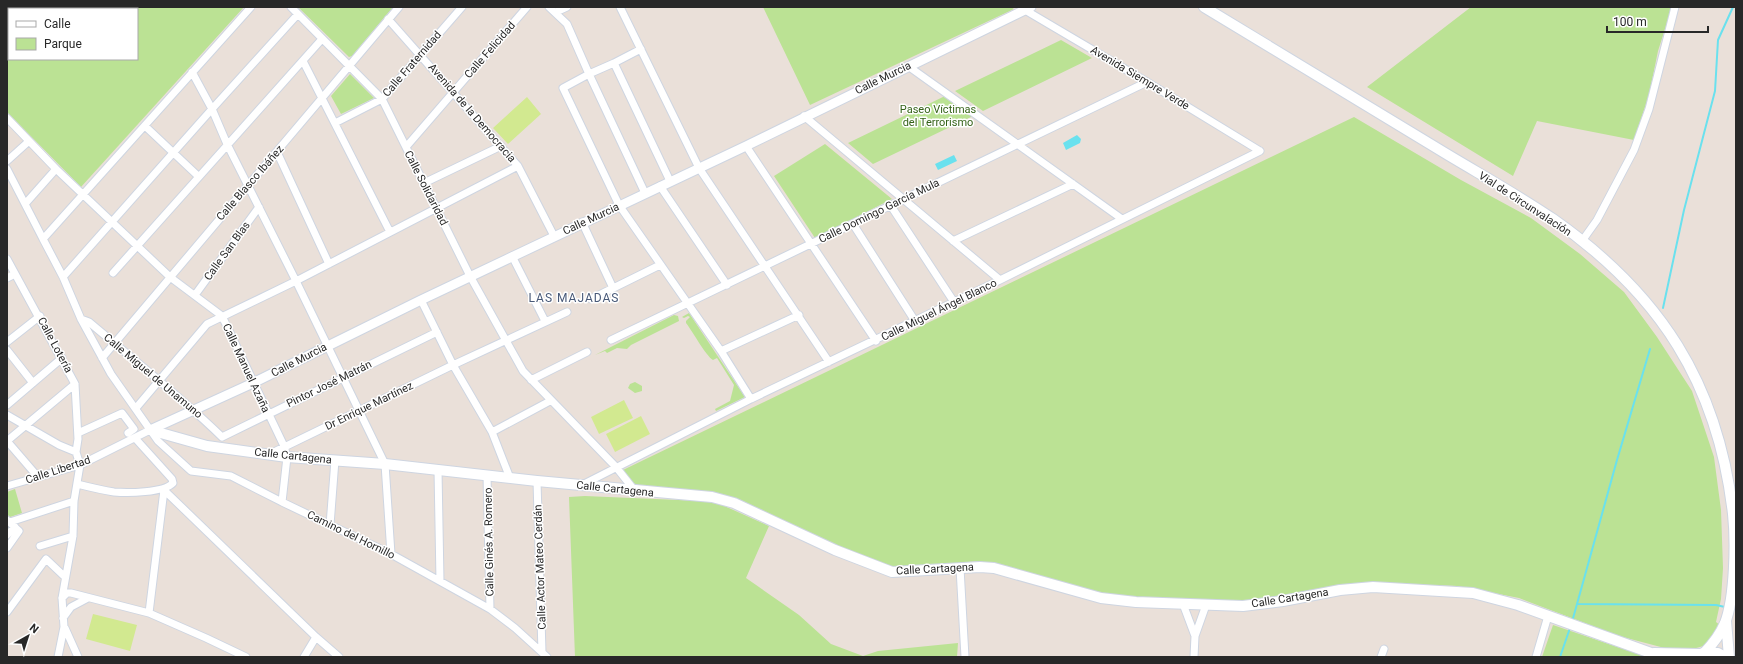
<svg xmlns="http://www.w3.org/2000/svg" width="1743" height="664" font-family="Roboto,sans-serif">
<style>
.green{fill:#bbe294}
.pitch{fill:#d2e990}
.water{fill:#6ae1ee}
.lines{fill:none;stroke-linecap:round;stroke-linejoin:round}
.stream{stroke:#6ae1ee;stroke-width:2}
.minor-casing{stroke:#ced5e1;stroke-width:9}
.tertiary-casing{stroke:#ced5e1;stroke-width:11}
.secondary-casing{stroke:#ced5e1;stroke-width:12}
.minor{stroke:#fff;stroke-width:7}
.tertiary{stroke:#fff;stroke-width:9}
.secondary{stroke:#fff;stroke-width:10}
.labels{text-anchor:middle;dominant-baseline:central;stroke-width:3;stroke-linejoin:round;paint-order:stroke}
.street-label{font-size:11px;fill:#282828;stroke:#fff}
.park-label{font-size:11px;fill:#356319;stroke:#fff}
.neighbourhood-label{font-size:12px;letter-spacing:1px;fill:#485978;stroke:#fff}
</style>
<rect width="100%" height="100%" fill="#eae0d9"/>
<path class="green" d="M21 7H244L81 187 7 112V18L9 17V59H137V9H19Z
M298 7H393L352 56 349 57Z
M763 7H1011L1014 9 810 105Z
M1471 7H1672L1658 51 1649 95 1634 140 1537 121 1513 176 1367 87Z
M1061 40 1092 58 983 111 955 91Z
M350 74 374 98 341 114 331 96Z
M945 96 973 116 873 164 848 143Z
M1354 117 1461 180 1531 218 1580 254 1624 292 1657 337 1692 391 1714 457 1721 510 1723 568 1721 599 1716 622 1721 626 1707 645 1689 650 1676 651 1619 636 1519 598 1458 586 1372 583 1343 585 1246 601 1140 599 1106 595 1009 567 978 561 907 568 887 566 832 544 737 500 641 486 633 483 623 470Z
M825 144 892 199 815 238 774 176Z
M689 313 745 397 716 411 715 409 730 401 734 385 717 358 713 360C706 356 693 332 686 323V321L690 317 688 316 684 318 682 317Z
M674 315 678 316 679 321 631 345 627 349 617 348 607 353 605 351 595 355Z
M635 382 642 386V391L635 393 628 388 630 384Z
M15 489 22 513 10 517 7 514V492Z
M585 496 702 501 720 504 769 526 746 578 799 615 831 644 863 656 878 651 958 643 957 657H575L569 497Z
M1553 625 1647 657H1542Z"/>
<path class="pitch" d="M527 97 541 114 508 144 493 128Z
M624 400 633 418 599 434 591 417Z
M641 416 650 434 615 452 606 434Z
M93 614 137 625 130 651 86 639Z"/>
<path class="water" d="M1077 135 1081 139 1080 143 1066 150 1063 143Z
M954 155 957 161 938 170 935 164Z"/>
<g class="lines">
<path class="stream" d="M1663 308 1684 210 1715 91 1718 40 1733 7
M1578 604 1716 605 1725 607
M1572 622 1617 460 1650 349
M1560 657 1570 628"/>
<defs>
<path id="minor" d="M251 7 43 239 25 204 56 169 170 277 222 316 284 446 287 457 282 502
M291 7 382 99 470 276 523 371 616 467 635 491
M549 7 567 24 589 74 563 88 619 205 721 351 751 399
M620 7 699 168 829 362
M1025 10 1147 82 1260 151
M556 12 567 7
M298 14 212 109 227 144 296 281 518 166
M388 19 518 166 554 236
M303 61 390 232
M614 63 641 49
M908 66 1122 219
M804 116 1000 280
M7 118 56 169
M335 123 382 99 462 7
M145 126 198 176
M746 146 876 341
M406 147 527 7
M277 152 329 264
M7 161 28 142
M7 169 25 204
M424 183 501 146
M660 186 727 285
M645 193 589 74 614 63 670 181
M891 206 954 302
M582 222 613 288
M853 224 915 321
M43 239 63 277 81 319 111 374 158 441 191 471 231 476 282 502 391 554 490 609 515 628 547 657
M953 241 1073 184
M1582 241 1597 220 1634 150 1649 109 1675 7
M512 256 545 321
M7 259 75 384 78 439 76 452 80 465 74 501 73 536 62 598 64 627 58 657
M113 273 322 39
M63 277 212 109 192 72
M7 278 15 274
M195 295 259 207
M591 299 660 265
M421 300 453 365 492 432 510 478
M81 319 89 322C134 360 180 396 222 437
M611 340 1147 82
M7 342 40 316
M7 350 33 383
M721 351 799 315
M102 358 399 7
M531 380 587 352
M7 405 62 358
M136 408 207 324 296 281 385 464 391 554
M7 415 59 445 76 452
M492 432 550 401
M78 433 122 413 134 429 128 433
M222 437 437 332
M272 453 453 365 567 312
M438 470 440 581
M487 475 490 609
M38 477 7 441 75 384
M537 481 542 652
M77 484C89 487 101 490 114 492 127 493 164 493 173 483L172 479 135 438
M582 485 751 399 1000 280 1260 151
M7 486 80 465 150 430
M164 490 316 637 339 657
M10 522 74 501
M330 525 335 460
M7 535 15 527
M40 546 73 536
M7 548 19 531 7 520
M960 568 965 657
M62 598 67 593H71L149 613 206 638 246 657
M1183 604 1195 636
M7 612 46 559 65 577
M149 613 164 490
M63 618 71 607 88 598
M65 628 78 657
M304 657 316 637
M1194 657 1195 636 1206 605
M1381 657 1384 649
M1536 657 1548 616"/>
<path id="tertiary" d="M150 430 253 383 421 300 746 146 1031 7"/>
<path id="secondary" d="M1204 7C1281 54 1358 101 1435 147 1474 171 1515 193 1553 219 1660 294 1718 383 1733 514 1736 542 1735 597 1725 623 1720 635 1713 644 1704 653
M150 430 207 446 287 457 385 464 537 481 712 497 734 503 835 550 892 572 980 567 994 568 1101 598 1136 602 1243 606 1283 601 1340 590 1373 587 1473 593 1518 605 1662 657
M1726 621 1729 657
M1654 653 1701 654
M1703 653H1718L1725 657"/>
</defs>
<use href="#minor" class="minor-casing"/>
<use href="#tertiary" class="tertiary-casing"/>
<use href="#secondary" class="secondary-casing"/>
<use href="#minor" class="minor"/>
<use href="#tertiary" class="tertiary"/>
<use href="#secondary" class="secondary"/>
</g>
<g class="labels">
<g class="street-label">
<text transform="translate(490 50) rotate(-49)">Calle Felicidad</text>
<text transform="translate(412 64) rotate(-49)">Calle Fraternidad</text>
<text transform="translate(883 78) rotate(-26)">Calle Murcia</text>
<text transform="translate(1140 78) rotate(31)">Avenida Siempre Verde</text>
<text transform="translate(472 113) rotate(49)">Avenida de la Democracia</text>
<text transform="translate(250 183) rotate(-49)">Calle Blasco Ibáñez</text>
<text transform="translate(426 188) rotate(63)">Calle Solidaridad</text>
<text transform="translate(1525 204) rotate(33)">Vial de Circunvalación</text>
<text transform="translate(879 211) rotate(-26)">Calle Domingo García Mula</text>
<text transform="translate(591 219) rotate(-25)">Calle Murcia</text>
<text transform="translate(227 251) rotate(-54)">Calle San Blas</text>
<text transform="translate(939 310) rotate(-26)">Calle Miguel Ángel Blanco</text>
<text transform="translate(55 345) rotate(62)">Calle Lotería</text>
<text transform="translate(299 360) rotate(-27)">Calle Murcia</text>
<text transform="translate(246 368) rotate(65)">Calle Manuel Azaña</text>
<text transform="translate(153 376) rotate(40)">Calle Miguel de Unamuno</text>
<text transform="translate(329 384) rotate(-26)">Pintor José Matrán</text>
<text transform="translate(369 406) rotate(-26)">Dr Enrique Martínez</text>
<text transform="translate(293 456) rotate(6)">Calle Cartagena</text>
<text transform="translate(58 470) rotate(-18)">Calle Libertad</text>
<text transform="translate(615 489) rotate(6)">Calle Cartagena</text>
<text transform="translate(351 535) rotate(26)">Camino del Hornillo</text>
<text transform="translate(489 542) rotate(-91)">Calle Ginés A. Romero</text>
<text transform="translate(540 567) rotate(-92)">Calle Actor Mateo Cerdán</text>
<text transform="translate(935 569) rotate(-3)">Calle Cartagena</text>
<text transform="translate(1290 598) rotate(-9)">Calle Cartagena</text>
</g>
<g class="park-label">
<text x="938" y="109">Paseo Víctimas<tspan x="938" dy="13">del Terrorismo</tspan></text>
</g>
<g class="neighbourhood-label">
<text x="574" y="298">LAS MAJADAS</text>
</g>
</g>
<rect width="1743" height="664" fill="none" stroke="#282828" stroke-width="16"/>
<rect x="8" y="8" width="130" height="52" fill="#ffffff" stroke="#a9a9a9"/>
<rect x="16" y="21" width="20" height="6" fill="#ffffff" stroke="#a9a9a9"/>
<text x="44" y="28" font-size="12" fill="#282828">Calle</text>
<rect x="16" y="38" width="20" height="12" fill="#bbe294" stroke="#a9a9a9"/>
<text x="44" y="48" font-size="12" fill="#282828">Parque</text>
<g transform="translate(28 636) rotate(39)" stroke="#ffffff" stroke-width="3" paint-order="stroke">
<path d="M0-3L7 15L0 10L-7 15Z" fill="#282828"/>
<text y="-6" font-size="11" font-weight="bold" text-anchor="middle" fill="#282828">N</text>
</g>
<path d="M1607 26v6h101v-6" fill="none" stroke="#282828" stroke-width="2"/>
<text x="1613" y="26" font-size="12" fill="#282828" stroke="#ffffff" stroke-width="3" paint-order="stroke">100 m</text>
</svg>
